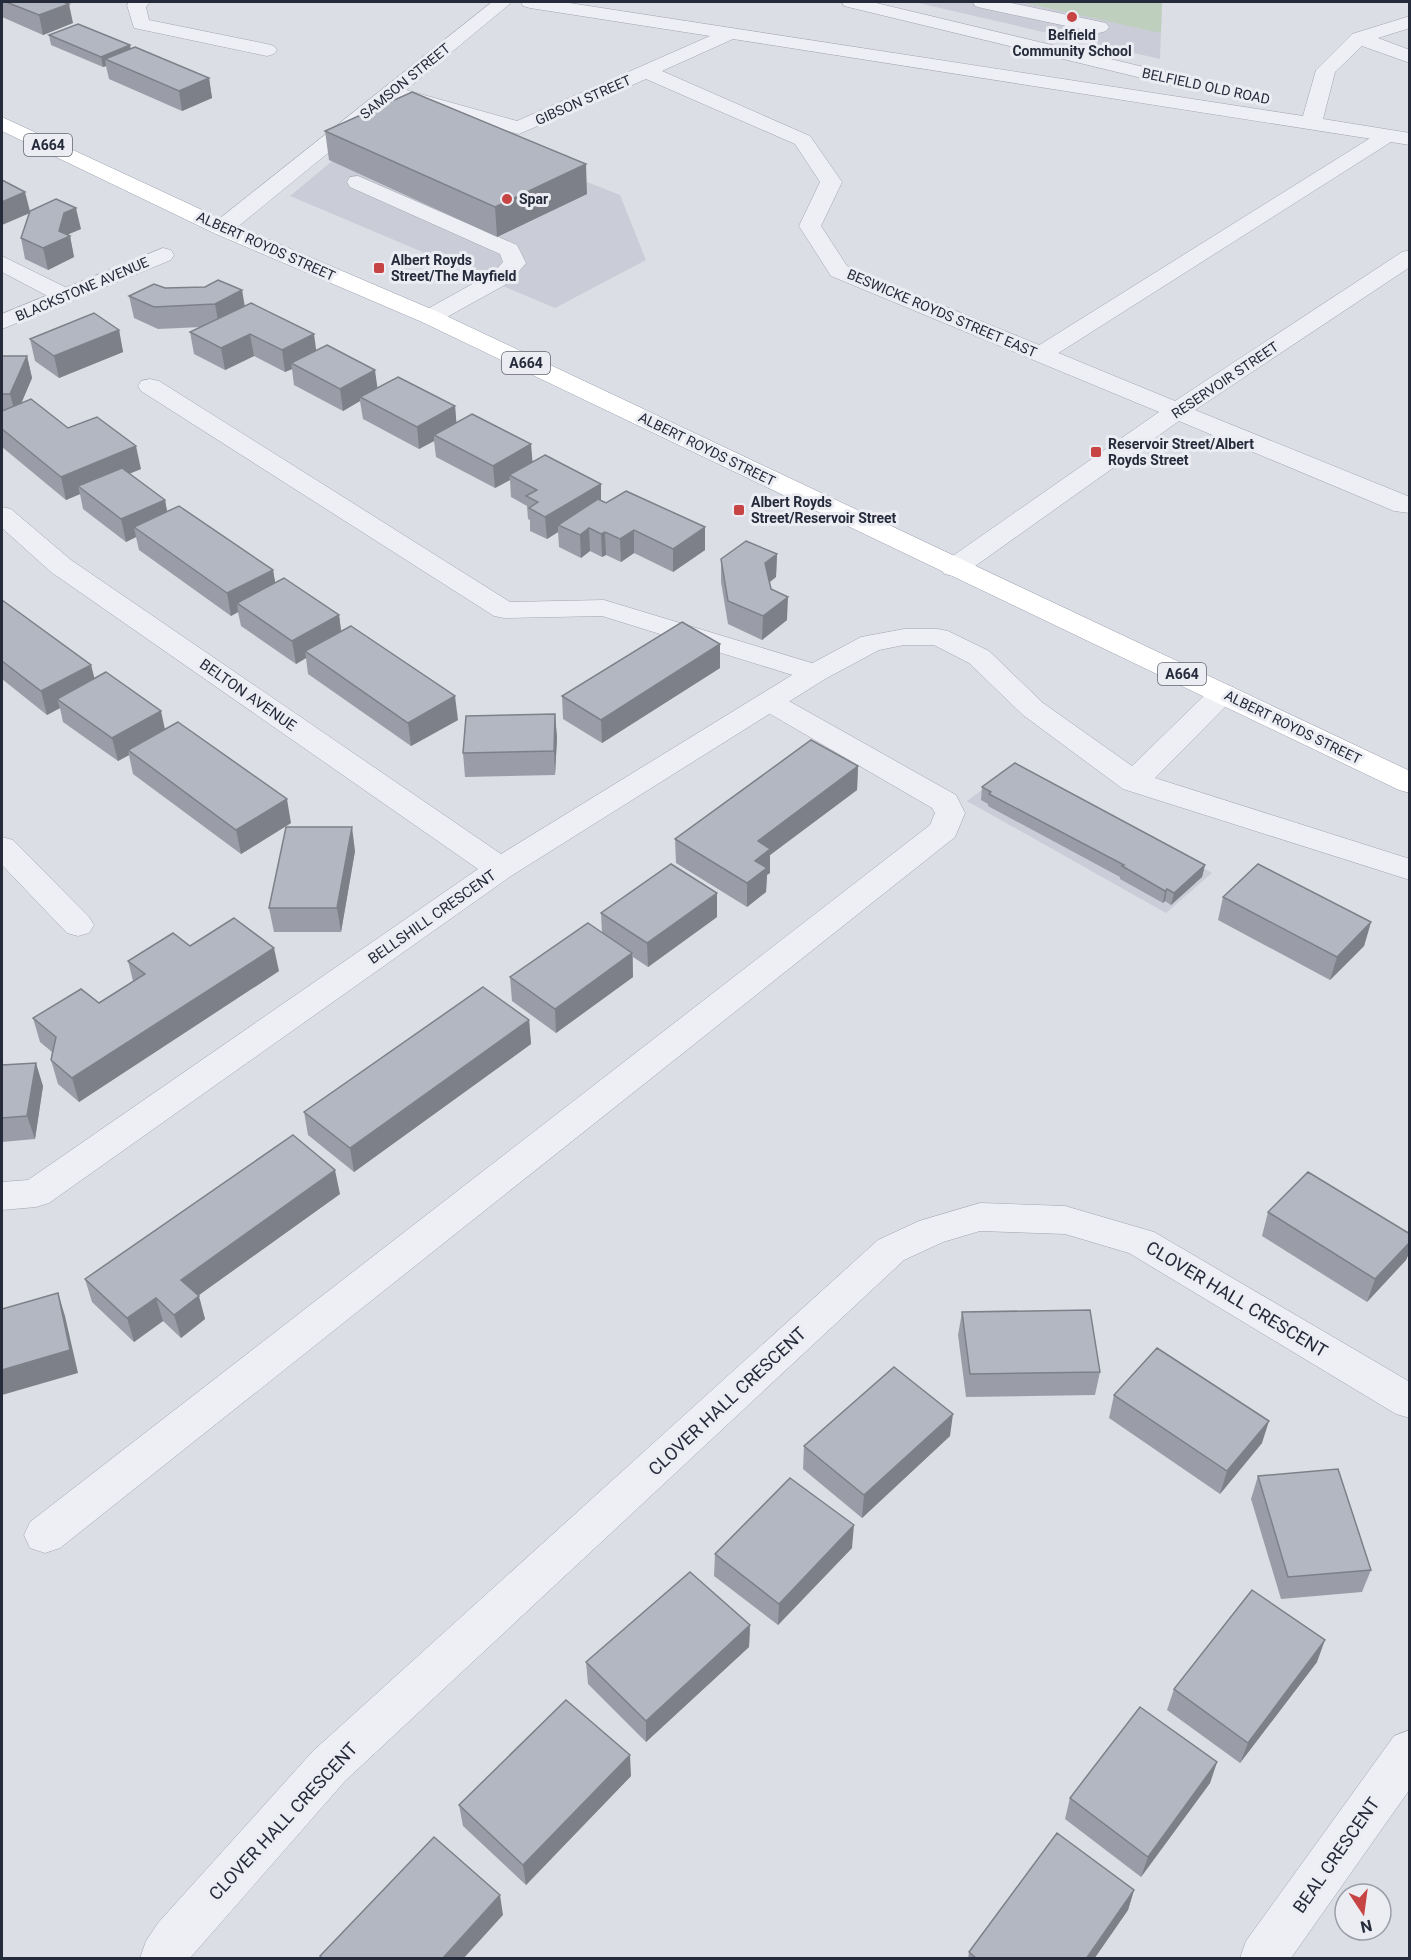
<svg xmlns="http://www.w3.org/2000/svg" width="1411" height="1960" font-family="Roboto,sans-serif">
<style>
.built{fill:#cacdd7}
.green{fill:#bfcfbd}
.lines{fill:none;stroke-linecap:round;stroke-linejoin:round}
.lane-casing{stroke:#a2a5af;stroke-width:1}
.street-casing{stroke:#a2a5af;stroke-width:1}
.primary-casing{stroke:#9ca1b1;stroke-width:1}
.lane{fill:#eeeff4;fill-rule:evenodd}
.street{fill:#eeeff4;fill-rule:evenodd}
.primary{fill:#fff;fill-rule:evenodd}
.wall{fill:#9a9da7}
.shaded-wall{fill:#7d8088}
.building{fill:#b3b7c2;stroke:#7d8088;stroke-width:1.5}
.poi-dot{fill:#c74444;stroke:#ebedf3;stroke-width:2}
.labels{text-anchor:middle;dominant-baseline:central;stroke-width:6;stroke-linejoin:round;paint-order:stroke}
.far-poi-label{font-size:14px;font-weight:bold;fill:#262b3b;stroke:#ebedf3;text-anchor:start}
.far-street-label{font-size:14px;fill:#262b3b;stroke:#ebedf3}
.shield{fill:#ebedf3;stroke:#616572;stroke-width:1.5}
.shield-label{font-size:14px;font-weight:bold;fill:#262b3b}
.street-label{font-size:15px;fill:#262b3b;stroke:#ebedf3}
.near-street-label{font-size:18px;fill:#262b3b;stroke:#ebedf3}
</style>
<rect width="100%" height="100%" fill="#dcdee5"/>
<path class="built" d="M914 2H1162L1160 59Z
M397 107 620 195 646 260 555 308 290 196Z
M1015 765 1212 873 1166 913 967 801Z"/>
<path class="green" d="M1020 2H1162L1161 33 1021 2Z"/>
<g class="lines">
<defs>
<path id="lane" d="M973 2H1006L1106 23 1109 27 1106 31 1099 33 982 8 975 6Z
M1387 130 1394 132 1397 136 1394 140 1049 359 1041 361 1033 359 1029 354 1033 349 1380 132Z
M358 176 517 245 526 263 510 282 438 322 430 324 422 322 418 317 422 312 494 272 503 262 500 254 350 187 347 182 350 177Z
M2 256 73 291 77 296 73 301 65 303 57 301 2 272Z
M150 379 159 381 510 602 604 600 825 667 829 673 825 679 815 682 602 616 504 618 494 616 141 391 138 386 141 381Z
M770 693 780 696 956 795 965 813 955 837 60 1548 45 1553 30 1548 24 1535 30 1522 930 825 935 813 932 808 760 708 756 702 760 696Z
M2 837 13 840 89 917 94 925 89 933 78 936 67 933 2 865Z"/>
<path id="street" d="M129 2H150L146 7 149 20 267 44 274 46 277 50 274 54 267 56 134 28 127 5Z
M492 2H512L406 90 517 121 710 36 530 8 523 6 521 2H563L1303 116 1316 70 1352 34 1410 16V28L1378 38 1410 50V63L1362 46 1335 72 1323 119 1410 133V145L733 39 662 71 810 136 842 182 821 226 847 266 1175 401 1402 252 1410 250V267L1195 410 1410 497V513L1394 511 1179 421 964 574 954 576 944 574 941 568 944 562 1159 412 831 276 799 226 820 182 795 144 646 79 519 134 394 99 230 233 222 235 214 233 211 228 214 223Z
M842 2H872L1194 79 1197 83 1194 87 1187 89 844 6Z
M163 248 171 250 174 255 171 260 2 329V314Z
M2 507 11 509 71 560 501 854 805 667 861 637 904 629H938L948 631 989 651 1043 703 1132 766 1213 687 1223 684 1233 687 1237 693 1233 699 1155 778 1410 859V880L1123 789 1023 715 969 663 934 645H904L879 650 825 679 511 876 49 1203 36 1207 2 1210V1182L28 1180 478 869 51 572 2 528Z
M980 1203 1065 1206 1154 1232 1410 1382V1418L1396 1414 1129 1253 1065 1234 980 1231 943 1242 904 1260 345 1781 190 1958H140L146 1941 158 1923 313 1751 878 1240 919 1221Z
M1410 1730V1789L1291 1958H1240L1246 1941 1394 1736Z"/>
<path id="primary" d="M2 117 230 223 438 312 1410 771V793L1399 790 422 322 214 233 2 131Z"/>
</defs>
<use href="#lane" class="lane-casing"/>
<use href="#street" class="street-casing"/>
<use href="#primary" class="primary-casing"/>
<use href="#lane" class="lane"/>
<use href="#street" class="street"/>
<use href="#primary" class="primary"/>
</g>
<path class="wall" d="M2 2H63L73 23 43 35 2 17Z
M49 35 131 49 209 78 212 98 182 111 109 79 106 66 103 67 51 45Z
M325 131 587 194 497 237 329 160Z
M25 192 30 211 81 229 69 234 68 235 70 236 74 257 48 270 25 259 21 238 29 213Z
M165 288 242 290 245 306 377 388 455 406 456 423 532 462 601 484V500L705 550 673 572 634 553 621 562 606 555 602 557 590 551 581 558 559 547 558 532 547 539 530 531V520L528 519 527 506 511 497 510 480 495 488 436 457 434 441 419 449 363 419 360 401 343 411 294 385 292 369 285 372 254 356 225 370 194 354 190 332 202 327 158 329 134 318 129 296Z
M119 330 123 352 59 378 35 361 30 339Z
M2 356H27L32 378 21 403 141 469 129 473 165 500 167 511 273 570 275 583 339 615 341 631 458 720 411 746 308 674 306 658 296 664 241 626 238 612 231 616 139 550 136 537 126 542 83 509 80 494 66 500 2 447Z
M777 554 776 577 769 582 771 589 787 620 762 640 728 624 721 582V559Z
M2 600 91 665 94 678 291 823 241 854 133 774 129 755 118 761 63 722 60 708 47 715 2 679Z
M720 668 602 743 563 719 562 696Z
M555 714 557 738 555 775 465 777 463 753Z
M858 766 857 790 770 855V873L767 875 766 892 747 907 676 863 675 839Z
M982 787 1205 865 1202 877 1171 905 1165 901 1163 903 1120 879V877L988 806V804L981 800Z
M355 851 341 932H274L269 908Z
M1223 897 1371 922 1364 946 1330 980 1218 920Z
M601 913 717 917 648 967 633 957V977L556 1033 512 1001 510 977 602 933Z
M190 946 279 971 79 1102 58 1084 51 1060 52 1052 40 1042 33 1018 99 1003 133 981 128 961Z
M529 1020 531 1044 354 1172 308 1135 304 1112Z
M2 1065 43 1086 35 1139 2 1142Z
M340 1194 198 1295 205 1319 181 1338 163 1321 134 1342 92 1302 85 1279Z
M1268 1212 1410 1234V1251L1406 1260 1367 1302 1262 1236Z
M962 1312 1100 1372 1095 1395 966 1397 958 1335Z
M1114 1395 1262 1443 1220 1494 1109 1418Z
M950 1436 862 1518 803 1469 804 1446Z
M1258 1476 1371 1570 1362 1592 1281 1599 1251 1499Z
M852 1548 778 1625 714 1576 715 1554Z
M750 1625 749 1647 646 1742 588 1684 586 1662Z
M1317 1662 1240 1763 1167 1710 1174 1689Z
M1217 1762 1210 1783 1141 1877 1065 1819 1070 1798Z
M631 1776 526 1885 463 1826 459 1805Z
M1134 1890 1128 1910 1094 1959H968L969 1952Z"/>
<path class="shaded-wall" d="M69 4 73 23 43 35 39 15Z
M130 45 132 55 105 59 106 66 103 67 101 57Z
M209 78 212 98 182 111 179 91Z
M586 164 587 194 497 237 495 207Z
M25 192 30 213 2 225V202Z
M76 208 81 229 69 234 68 237 70 236 74 257 48 270 43 248 59 231 64 213Z
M242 290 245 312 219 326 215 304Z
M119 330 123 352 59 378 54 356Z
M250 334 254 356 225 370 221 348Z
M314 334 317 356 291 363 292 369 285 372 282 350Z
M27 356 32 378 16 416 10 394Z
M375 370 378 392 360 397V401L343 411 340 389Z
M455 406 457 429 434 435V441L419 449 417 427Z
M531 444 533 467 509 475 510 480 495 488 493 466Z
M136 446 141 469 86 492 78 486 80 494 66 500 61 477Z
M601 484V506L558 525V532L547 539 545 517Z
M165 500 169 522 134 527 136 537 126 542 121 519Z
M705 527V550L673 572V549Z
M589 528 590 551 581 558 580 535Z
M634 530V553L621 562 620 539Z
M605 532 606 555 602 557 601 534Z
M777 554 776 577 765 586V563Z
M273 570 277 593 237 603 238 612 231 616 227 593Z
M788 597 787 620 762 640 763 616Z
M339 615 342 638 305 651 306 658 296 664 292 641Z
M720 644V668L602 743 601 720Z
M91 665 97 688 57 699 60 708 47 715 41 691Z
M455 696 458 720 411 746 408 723Z
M161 711 166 734 128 750 129 755 118 761 112 738Z
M555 714 557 738 555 775 554 751Z
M858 766 857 790 770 855V873L767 875 766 892 747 907V883L755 861 758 841Z
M287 799 291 823 241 854 236 830Z
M352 827 355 851 341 932 337 908Z
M1205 865 1202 877 1171 905 1174 893Z
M1167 889 1165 901 1163 903 1165 891Z
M717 893V917L648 967 647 943Z
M1371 922 1364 946 1330 980 1337 957Z
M274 948 279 971 79 1102 72 1078Z
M632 953 633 977 556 1033 555 1009Z
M529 1020 531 1044 354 1172 350 1148Z
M36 1063 43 1086 35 1139 27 1116Z
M335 1170 340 1194 188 1303 181 1280Z
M1410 1242V1251L1406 1260 1367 1302 1375 1279Z
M58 1293 65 1316 78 1373 2 1395V1370Z
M199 1296 205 1319 181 1338 174 1315Z
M156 1298 163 1321 134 1342 127 1318Z
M953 1414 950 1436 862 1518 864 1495Z
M1269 1421 1262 1443 1220 1494 1227 1471Z
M854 1525 852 1548 778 1625 779 1604Z
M750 1625 749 1647 646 1742V1721Z
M1325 1640 1317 1662 1240 1763 1248 1743Z
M630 1755 631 1776 526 1885 523 1865Z
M1217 1762 1210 1783 1141 1877 1148 1857Z
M1134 1890 1128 1910 1094 1959H1086Z
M500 1895 503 1915 463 1959H442Z"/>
<path class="building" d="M6 2H63L69 4 39 15Z
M78 24 130 45 101 57 49 35Z
M135 47 209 78 179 91 105 59Z
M412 92 586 164 495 207 325 131Z
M2 180 25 192 2 202Z
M56 199 76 208 64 213 59 231 70 236 43 248 21 238 30 211Z
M218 280 242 290 215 304 154 307 129 296 154 284 165 288 205 287Z
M251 303 314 334 282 350 250 334 221 348 190 332Z
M94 313 119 330 54 356 30 339Z
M327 345 375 370 340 389 291 363Z
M2 356H27L10 394H2Z
M398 377 455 406 417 427 360 397Z
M31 399 68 428 97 417 136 446 61 477 2 429V411Z
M472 414 531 444 493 466 434 435Z
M545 455 601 484 545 517 529 508 538 502 526 496 537 490 509 475Z
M122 468 165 500 121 519 78 486Z
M626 491 705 527 673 549 634 530 620 539 605 532 601 534 589 528 580 535 558 525 598 499 606 503Z
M179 506 273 570 227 593 134 527Z
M746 541 777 554 765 563 771 589 788 597 763 616 728 601 721 559Z
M284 578 339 615 292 641 237 603Z
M2 600 91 665 41 691 2 661Z
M682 622 720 644 601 720 562 696Z
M351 626 455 696 408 723 305 651Z
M106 672 161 711 112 738 57 699Z
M555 714 554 751 463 753 466 716Z
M178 722 287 799 236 830 128 750Z
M811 740 858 766 758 841 770 849 755 861 767 868 747 883 675 839Z
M1015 763 1205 865 1174 893 1167 889 1165 891 1122 866 1124 865 989 794 991 792 982 787Z
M286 827H352L337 908H269Z
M671 864 717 893 647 943 601 913Z
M1258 864 1371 922 1337 957 1223 897Z
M234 918 274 948 72 1078 51 1060 56 1037 33 1018 81 989 99 1003 145 974 128 961 173 933 190 946Z
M588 923 632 953 555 1009 510 977Z
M483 987 529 1020 350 1148 304 1112Z
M36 1063 27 1116 2 1118V1065Z
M293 1135 335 1170 181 1280 199 1296 174 1315 156 1298 127 1318 85 1279Z
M1308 1172 1410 1234V1242L1375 1279 1268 1212Z
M58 1293 70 1350 2 1370V1309Z
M1090 1310 1100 1372 970 1374 962 1312Z
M1157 1348 1269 1421 1227 1471 1114 1395Z
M894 1367 953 1414 864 1495 804 1446Z
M1338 1469 1371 1570 1288 1577 1258 1476Z
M790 1478 854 1525 779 1604 715 1554Z
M690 1572 750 1625 646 1721 586 1662Z
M1252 1590 1325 1640 1248 1743 1174 1689Z
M566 1700 630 1755 523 1865 459 1805Z
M1140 1707 1217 1762 1148 1857 1070 1798Z
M1057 1833 1134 1890 1086 1959H977L969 1952Z
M434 1837 500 1895 442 1959H323L320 1956Z"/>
<g class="poi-dot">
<circle cx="1072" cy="17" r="6"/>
<circle cx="507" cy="199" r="6"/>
<rect x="373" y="262" width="12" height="12" rx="3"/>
<rect x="1090" y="446" width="12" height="12" rx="3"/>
<rect x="733" y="504" width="12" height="12" rx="3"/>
</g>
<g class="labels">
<g class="far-poi-label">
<text x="1072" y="35" text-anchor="middle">Belfield<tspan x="1072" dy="16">Community School</tspan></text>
<text x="519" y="199">Spar</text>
<text x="391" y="260">Albert Royds<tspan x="391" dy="16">Street/The Mayfield</tspan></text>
<text x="1108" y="444">Reservoir Street/Albert<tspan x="1108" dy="16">Royds Street</tspan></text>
<text x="751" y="502">Albert Royds<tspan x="751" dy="16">Street/Reservoir Street</tspan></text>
</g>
<g class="far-street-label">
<text transform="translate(405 81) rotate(-39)">SAMSON STREET</text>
<text transform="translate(1206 86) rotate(12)">BELFIELD OLD ROAD</text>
<text transform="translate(583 100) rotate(-24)">GIBSON STREET</text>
<text transform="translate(266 246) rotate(24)">ALBERT ROYDS STREET</text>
<text transform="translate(82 289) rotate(-23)">BLACKSTONE AVENUE</text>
<text transform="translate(942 313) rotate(23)">BESWICKE ROYDS STREET EAST</text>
<text transform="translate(1225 380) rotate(-34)">RESERVOIR STREET</text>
<text transform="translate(707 449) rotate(26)">ALBERT ROYDS STREET</text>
<text transform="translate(1293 727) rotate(26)">ALBERT ROYDS STREET</text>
</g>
<g class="shield">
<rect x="24" y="134" width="48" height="22" rx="4.5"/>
<rect x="502" y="352" width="48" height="22" rx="4.5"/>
<rect x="1158" y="663" width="48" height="22" rx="4.5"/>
</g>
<g class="shield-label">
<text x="48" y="145">A664</text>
<text x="526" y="363">A664</text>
<text x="1182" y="674">A664</text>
</g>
<g class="street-label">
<text transform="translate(248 695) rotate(35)">BELTON AVENUE</text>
<text transform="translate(432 917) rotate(-35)">BELLSHILL CRESCENT</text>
</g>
<g class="near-street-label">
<text transform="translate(1237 1299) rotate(31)">CLOVER HALL CRESCENT</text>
<text transform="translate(727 1401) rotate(-43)">CLOVER HALL CRESCENT</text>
<text transform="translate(283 1821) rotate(-47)">CLOVER HALL CRESCENT</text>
<text transform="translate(1336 1855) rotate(-55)">BEAL CRESCENT</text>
</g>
</g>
<rect width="1411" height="1960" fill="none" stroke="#262b3b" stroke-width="6"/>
<g transform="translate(1363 1912) rotate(167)"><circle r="28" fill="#ebedf3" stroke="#9c9fa9" stroke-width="1.5"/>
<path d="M0-4.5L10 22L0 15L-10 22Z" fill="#c74444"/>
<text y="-9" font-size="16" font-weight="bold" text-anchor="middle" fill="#262b3b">N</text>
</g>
</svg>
